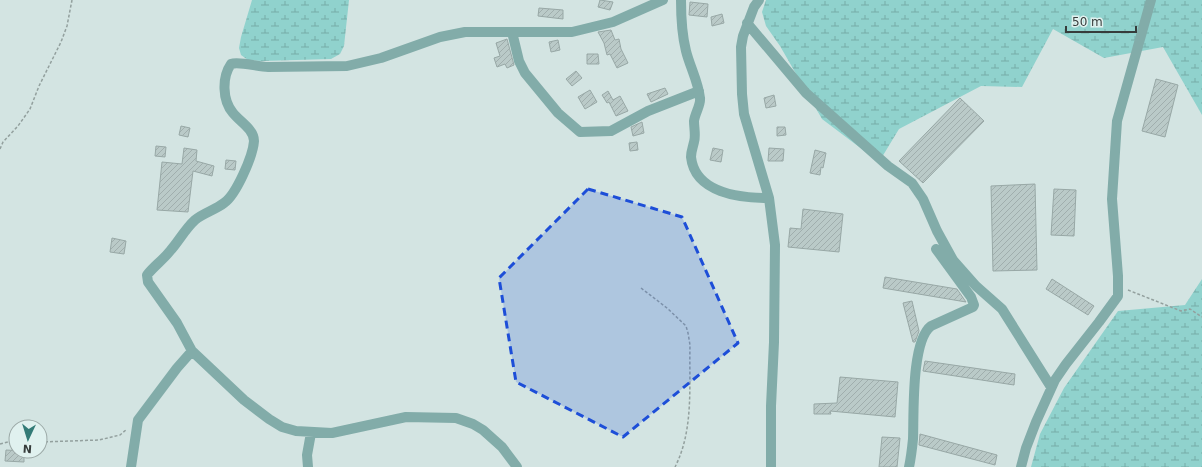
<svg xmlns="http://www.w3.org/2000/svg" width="1202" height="467" font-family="'DejaVu Sans',sans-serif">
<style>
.wetland{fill:url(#wetland-marsh)}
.building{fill:url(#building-hatch);stroke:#98a8a6}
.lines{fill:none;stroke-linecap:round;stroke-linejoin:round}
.path{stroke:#93a09e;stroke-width:1.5;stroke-dasharray:3 2;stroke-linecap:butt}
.minor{stroke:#82aca9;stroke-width:10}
.marked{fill:#1d4ed8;fill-opacity:0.2;stroke:#1d4ed8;stroke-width:3;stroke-dasharray:8 5;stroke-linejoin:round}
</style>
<defs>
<pattern id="wetland-marsh" width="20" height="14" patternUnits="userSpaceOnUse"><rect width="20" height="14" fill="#90d2cd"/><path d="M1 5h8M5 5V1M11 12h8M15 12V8" fill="none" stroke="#76aca8"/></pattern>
<pattern id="building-hatch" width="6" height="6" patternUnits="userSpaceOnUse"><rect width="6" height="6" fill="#bacac8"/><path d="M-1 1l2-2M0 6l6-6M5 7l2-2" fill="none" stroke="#a0aead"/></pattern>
</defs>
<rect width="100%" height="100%" fill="#d3e4e2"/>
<path class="wetland" d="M252 0H349L344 46 340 54 331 59 262 61 248 60 241 55 239 48 241 37Z
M766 0H1202V115L1163 47 1104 58 1053 29 1022 87 981 86 899 129 879 162 822 119 780 46 766 26 762 12Z
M1202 279V467H1031L1040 434 1064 388 1118 311 1185 305Z"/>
<path class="building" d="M600 0 613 2 610 10 598 7Z
M690 2 708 4 707 17 689 15Z
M539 8 563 10V19L538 16Z
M722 14 724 23 712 26 711 17Z
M611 30 615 40 619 39 621 49 628 63 617 68 610 54 607 55 604 43 598 32Z
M507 39 514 65 507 68 505 64 497 67 494 58 500 56 496 43Z
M558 40 560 50 551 52 549 42Z
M587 54H598L599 64H587Z
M576 71 582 78 572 86 566 79Z
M1156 79 1178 85 1165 137 1142 131Z
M665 88 668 94 651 102 647 94Z
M590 90 597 102 585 109 578 97Z
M608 91 613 100 620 96 628 111 616 116 609 102 607 103 602 95Z
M774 95 776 106 766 108 764 98Z
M960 98 984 121 923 183 899 161Z
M642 122 644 133 633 136 631 127Z
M181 126 190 128 188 137 179 135Z
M777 127H785L786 135 777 136Z
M637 142 638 150 630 151 629 143Z
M156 146 166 147 165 157 155 156Z
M184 148 197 150 196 161 214 166 212 176 193 171 188 212 157 210 162 162 182 164Z
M713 148 723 150 721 162 710 160Z
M769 148 784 149 783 161H768Z
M815 150 826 153 823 168 821 167 820 175 810 173Z
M226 160 236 161 235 170 225 169Z
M1035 184 1037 270 993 271 991 186Z
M1054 189 1076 190 1074 236 1051 235Z
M803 209 843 214 839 252 788 247 790 228 801 229Z
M112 238 126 241 124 254 110 252Z
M885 277 957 289 966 302 883 288Z
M1052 279 1094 306 1088 315 1046 289Z
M912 301 919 331 915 342H913L903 303Z
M925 361 1015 374 1014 385 923 371Z
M840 377 898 382 895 417 830 411 831 414H814V404L837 403Z
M920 434 997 455 995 465 919 445Z
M882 437 900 438 897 467H879Z
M6 450 24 451V462L5 461Z"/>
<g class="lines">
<path class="path" d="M0 149 3 142 18 126 30 109 39 86 61 42 67 26 72 0
M641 288 667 308 686 326 688 333 690 345C689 385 694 430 675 467
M1128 290 1181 311 1190 309 1202 317
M40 442 99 440 120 435 127 429
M0 444 8 442H16"/>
<path class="minor" d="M681 0C681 17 682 35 686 51 690 67 698 81 700 98 701 105 695 113 694 121 694 128 696 136 694 142 693 147 691 151 691 157 695 193 740 198 769 198
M759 0 754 7 743 36 741 47 742 94 744 114 769 198 775 245 774 342 771 406V467
M747 23 806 93 888 166 912 183 923 199 937 231 953 260 976 286 1002 309 1051 387
M512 32 519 61 525 73 558 113 580 132 611 131 648 111 699 91
M131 467 138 420 177 368 192 351
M308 467 307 455 311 433
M517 467 502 447 483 430 473 424 456 418 406 417 332 433 296 431 282 427 269 419 244 400 192 351 177 323 148 282 147 275C154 266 163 260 170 251 179 241 185 229 195 220 203 213 215 210 224 203 236 195 253 156 254 141 254 129 239 121 233 113 222 100 222 77 231 64 239 61 258 67 268 67L347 66 381 58 440 37 465 32H572L613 22 663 0
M909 467C911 458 912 449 913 439 914 415 911 341 931 326L973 307 974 305 971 297 936 249
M1021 467 1026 448 1036 422 1055 380 1066 364 1099 322 1118 296V276L1112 199 1117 121 1151 0"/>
</g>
<path class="marked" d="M588 189 682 217 738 343 623 437 516 382 499 278Z"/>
<g transform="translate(28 439) rotate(184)"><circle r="19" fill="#e0f1ef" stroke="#9ca9a7"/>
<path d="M0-3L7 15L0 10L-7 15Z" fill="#337b77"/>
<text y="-6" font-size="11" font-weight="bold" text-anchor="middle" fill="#363c3b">N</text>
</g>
<path d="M1066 26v6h70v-6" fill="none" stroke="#363c3b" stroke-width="2"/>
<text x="1072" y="26" font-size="12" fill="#363c3b" stroke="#e0f1ef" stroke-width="3" paint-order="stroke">50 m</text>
</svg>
